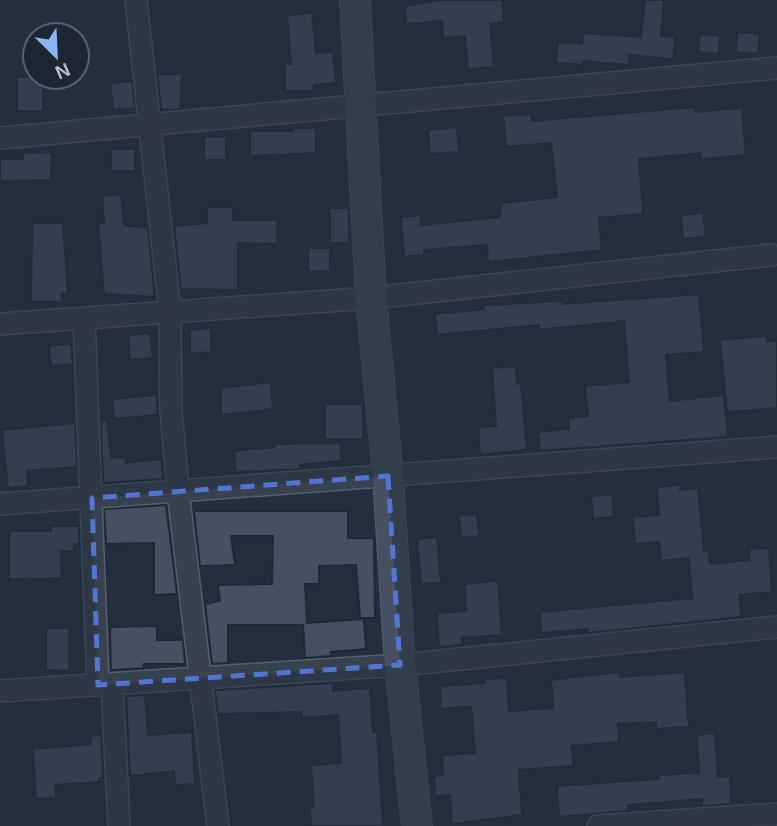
<svg xmlns="http://www.w3.org/2000/svg" width="777" height="826" font-family="Arial,sans-serif">
<style>
.building{fill:#455162;stroke:#1f2835;stroke-width:2}
.lines{fill:none;stroke-linecap:round;stroke-linejoin:round}
.street-casing{stroke:#565f6c;stroke-width:24}
.secondary-casing{stroke:#565f6c;stroke-width:32}
.street{stroke:#38414e;stroke-width:21}
.secondary{stroke:#465061;stroke-width:30}
.marked{fill:none;stroke:#5274d3;stroke-width:5;stroke-dasharray:14 9;stroke-linejoin:round}
</style>
<rect width="100%" height="100%" fill="#242f3e"/>
<path class="building" d="M440 0H502L504 22 490 24 494 67 468 69 465 36 443 38 442 21 406 24 405 6Z
M645 0H664L661 36 675 37 673 59 629 55V65L583 61V65L556 63 558 42 582 44 583 33 641 37Z
M312 13 316 53 333 52 336 83 314 85V91H285V64H291L287 15Z
M737 32 760 34 758 54 736 52Z
M700 34 720 36 719 54 698 52Z
M157 74H182L180 109 161 110Z
M17 77H43V111H17Z
M132 81 135 108 113 110 110 83Z
M695 107V112L742 108 746 155 701 159 700 153 639 159 643 214 599 218 602 250 488 262 487 245 424 250V255L404 257 401 217 420 215 421 225 500 217 501 203 557 197 551 143 506 147 503 116 531 114 532 121Z
M457 127 459 152 430 154 428 130Z
M293 128H316V153L250 156V131H293Z
M204 137H226V160H204Z
M111 149H135V171H111Z
M52 152 51 180 0 181V159H23V153Z
M121 194 124 225 148 228 155 297 104 294 98 223H104L102 196Z
M207 207H233V220H277V244L238 243V290L181 289 174 226 207 223Z
M330 208H349V243H330Z
M703 213 706 237 683 239 681 215Z
M32 223H63L68 294H62V302H31Z
M308 248H330V271L308 272Z
M699 294 704 352 666 355 670 401 724 395 728 437 540 451 538 432 569 429 568 418 588 416 585 386 629 382 624 321 539 330V325L437 335 435 314 484 309V305L563 301V304Z
M211 328V352L190 354V330Z
M150 333 153 358 130 360 128 335Z
M767 336V342L777 341V408L727 412 720 340Z
M71 344 73 364 51 366 49 346Z
M516 366 517 384 521 383 527 450 480 455 478 427 496 426 492 368Z
M271 382 273 409 221 415V388Z
M156 395 158 415 114 419 112 399Z
M325 404H363V439H325Z
M107 420 111 458 125 457 126 463 162 459 163 479 103 483 101 421Z
M75 423 77 467 27 471 28 486 8 488 2 430Z
M340 443 341 461 300 465V469L236 472 234 451 275 447V444Z
M680 485V490L698 488 704 551 709 550 710 564 750 560 749 549 769 548 772 592 740 595 741 617 588 633V629L541 633 540 612 692 598 689 558 661 561 659 542 635 544 633 517 659 515 657 487Z
M612 494 614 517 593 519 591 496Z
M166 505 177 594 154 595V543L106 544 104 509Z
M194 511H348V538H374L375 618H360L356 565 319 566V584H305L307 623 364 619 366 649 331 652V656L305 658 303 625H228V663L212 664 205 604 220 601 218 585 272 584 273 536H231L235 565 200 566Z
M477 514 479 536 461 538 459 516Z
M51 526H79V544H74V551H61L62 578 9 579V531H51Z
M437 537 441 583 421 584 417 539Z
M498 581 502 635 462 638 463 645 439 647 437 613 466 611 465 584Z
M157 626V640H183L185 664H144V668L111 670 110 627Z
M46 628H69V671L46 670Z
M619 672 620 677 685 672 689 727 656 729V722L618 724 619 742 572 746 573 766 519 770 522 815 452 824 450 795 435 796 434 776 443 775 442 755 475 753 471 706 441 709 440 686 485 683V679L507 678 509 711 553 708 551 680Z
M333 683V691L370 688 373 732H377L383 826H311L310 807H314L311 765 341 763 338 715 302 718 301 712 218 714 215 690Z
M145 695 148 735 192 732 195 784 175 785 174 771 130 776 126 696Z
M715 733 718 777 730 776 731 804 702 806V799L628 805V811L559 817 557 786 659 779 658 775 699 773 697 735Z
M101 735 103 778H99V782L55 785 56 798 36 799 33 749 91 744V736Z"/>
<g class="lines">
<defs>
<path id="street" d="M136 0 170 312 171 411 178 491 218 826
M0 138 777 68
M84 318 98 685
M0 324 371 298 771 255
M0 504 777 447
M112 684 119 826
M0 691 400 665 777 627
M598 826 777 814"/>
<path id="secondary" d="M355 0 371 298 388 476 400 665 417 826"/>
</defs>
<use href="#street" class="street-casing"/>
<use href="#secondary" class="secondary-casing"/>
<use href="#street" class="street"/>
<use href="#secondary" class="secondary"/>
</g>
<path d="M0 0H777V826H0ZM388 476 400 665 98 685 92 498Z" fill="#242f3e" fill-opacity=".55" fill-rule="evenodd"/>
<path class="marked" d="M388 476 400 665 98 685 92 498Z"/>
<g transform="translate(56 56) rotate(156)"><circle r="33" fill="#1d2633" stroke="#59626f" stroke-width="2"/>
<path d="M0-5L12 26L0 18L-12 26Z" fill="#8ab4f8"/>
<text y="-10" font-size="19" font-weight="bold" text-anchor="middle" fill="#b4bcc9">N</text>
</g>
</svg>
